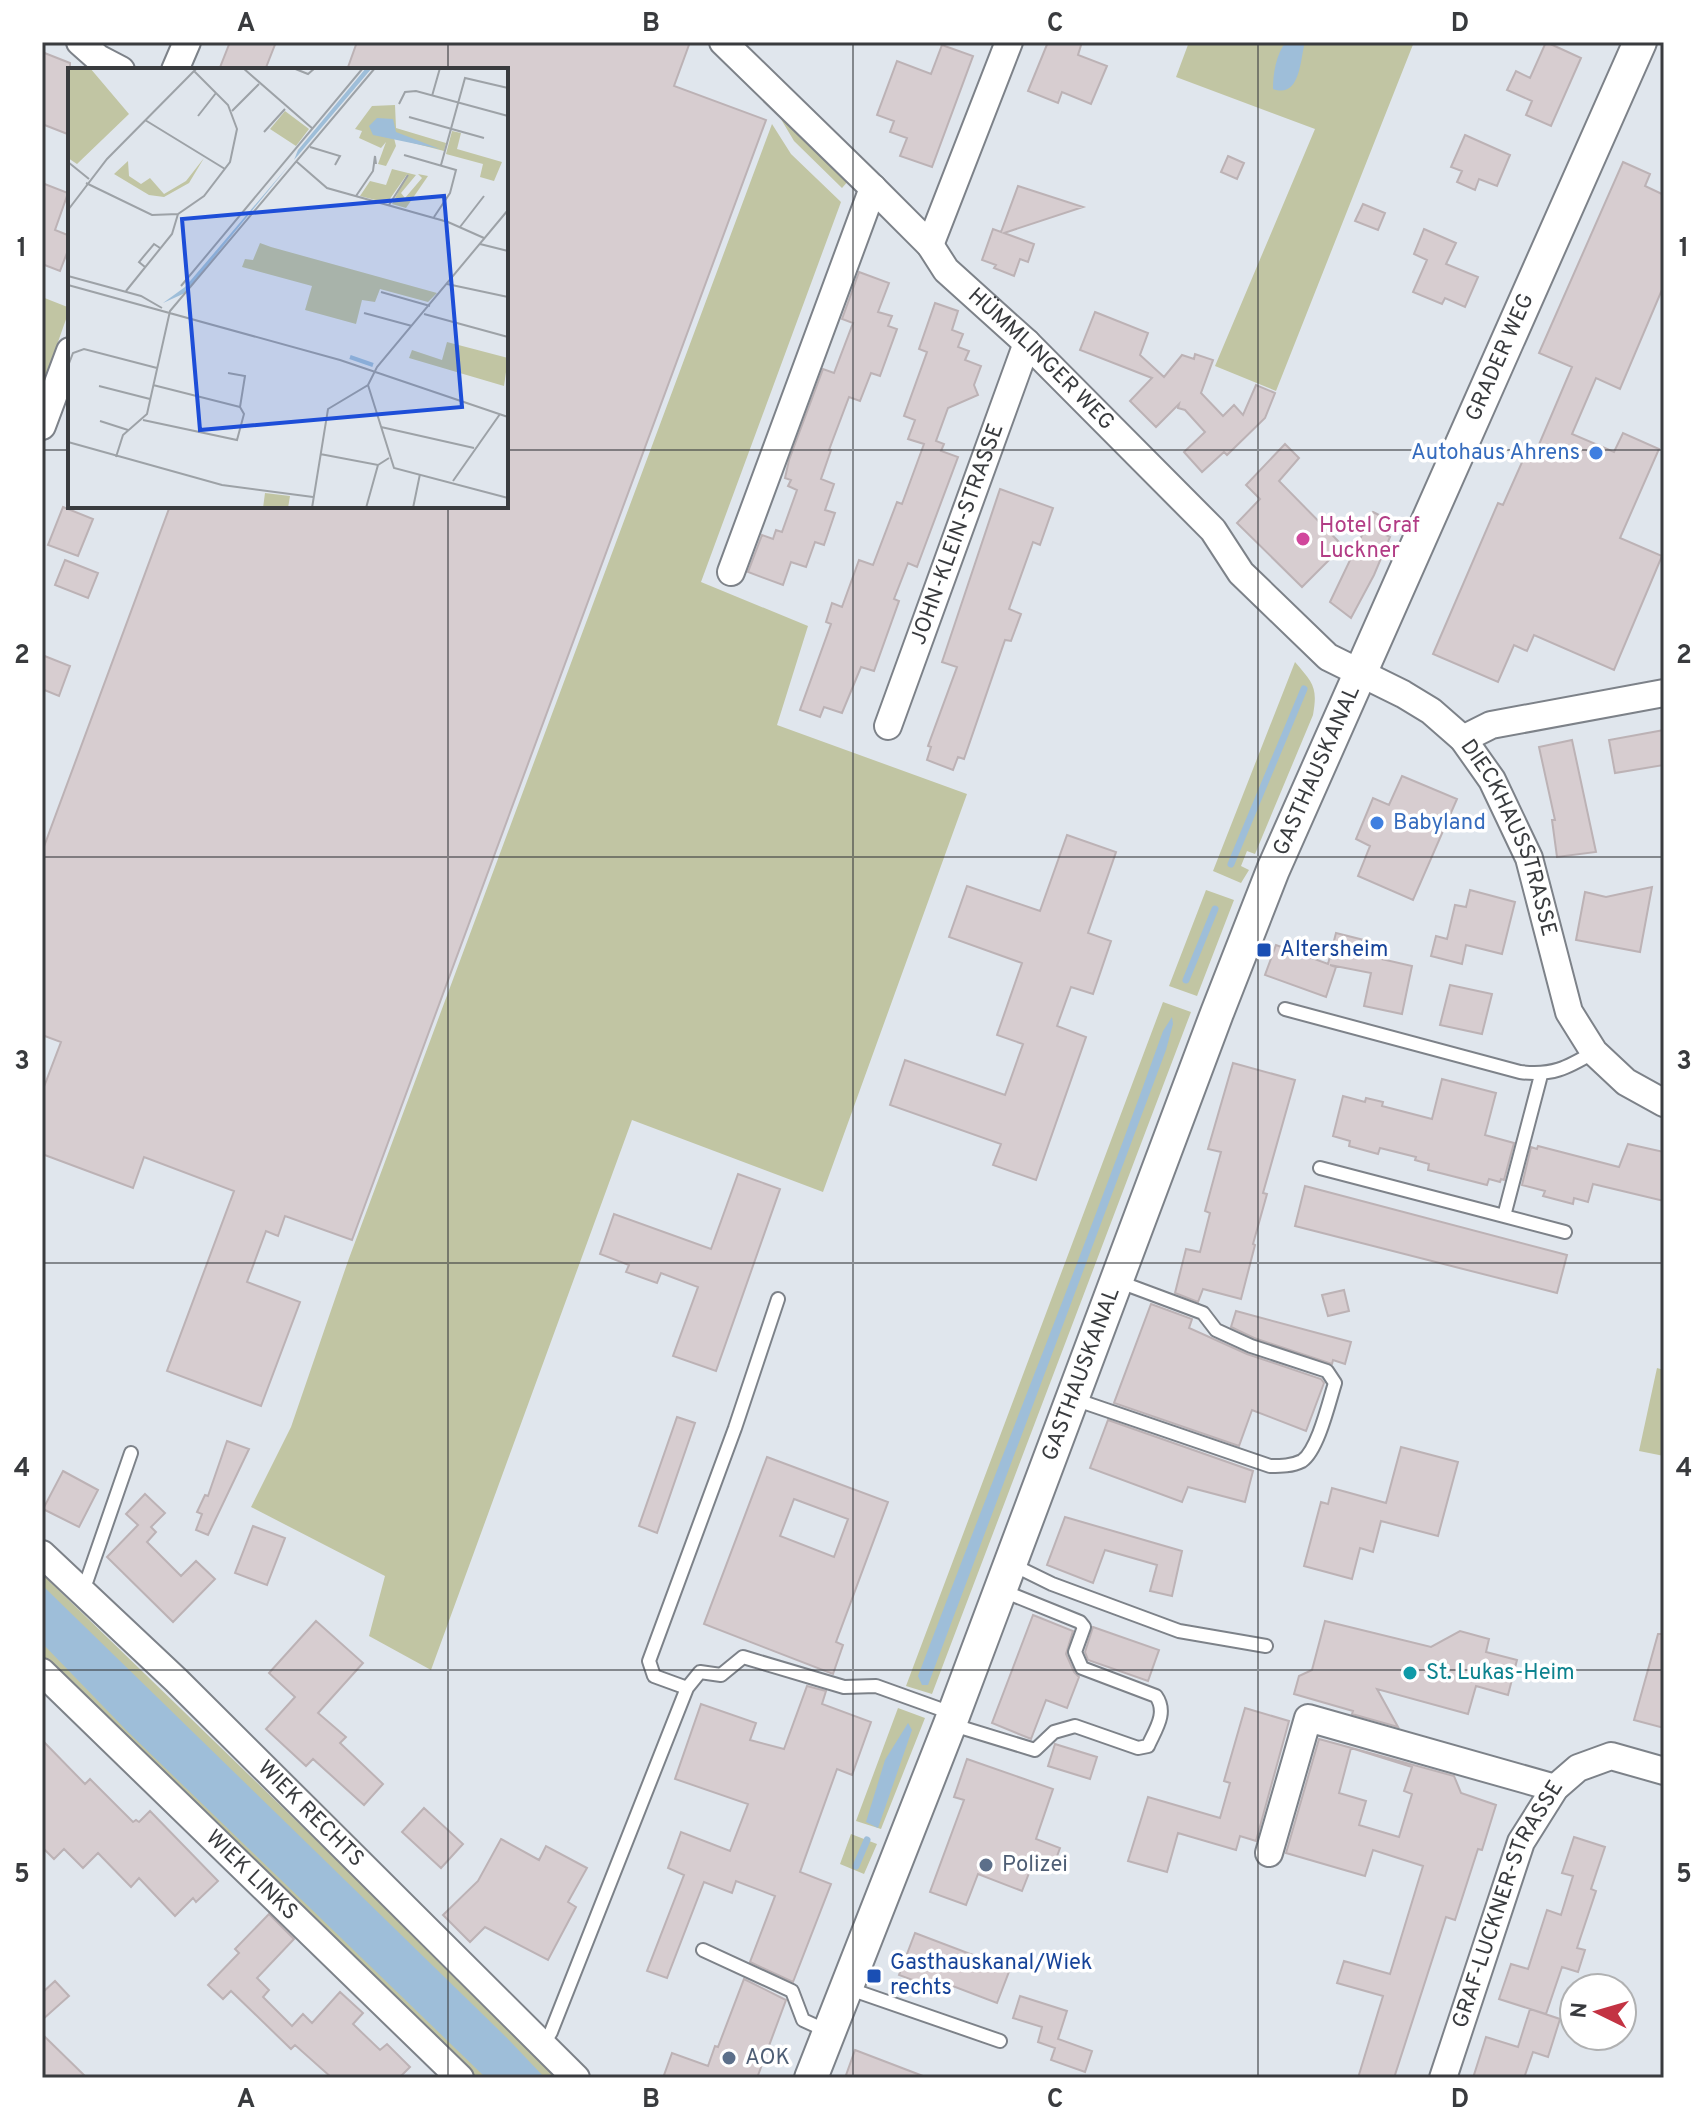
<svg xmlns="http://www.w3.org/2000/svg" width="1706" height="2120" font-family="Overpass,sans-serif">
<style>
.green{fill:#c1c5a3}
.water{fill:#9ebed9}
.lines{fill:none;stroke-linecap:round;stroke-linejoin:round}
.stream{stroke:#9ebed9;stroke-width:7}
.building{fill:#d7cdd0;stroke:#bcb2b5;stroke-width:2;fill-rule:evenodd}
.service-casing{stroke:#7d8289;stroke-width:16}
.minor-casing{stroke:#7d8289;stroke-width:30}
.tertiary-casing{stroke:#7d8289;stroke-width:36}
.service{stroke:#fff;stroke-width:12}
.minor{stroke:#fff;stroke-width:26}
.tertiary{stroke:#fff;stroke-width:32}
.grid{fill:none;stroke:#393b3e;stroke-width:2;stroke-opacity:0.55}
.shop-dot{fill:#3f7fe0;stroke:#fff;stroke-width:3}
.hotel-dot{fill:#d1479c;stroke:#fff;stroke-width:3}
.transit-dot{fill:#1a4fb4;stroke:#fff;stroke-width:3}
.culture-dot{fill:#0f9aa8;stroke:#fff;stroke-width:3}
.service-dot{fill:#5c6f8a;stroke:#fff;stroke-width:3}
.labels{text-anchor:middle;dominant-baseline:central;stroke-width:7;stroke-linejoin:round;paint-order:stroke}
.street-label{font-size:22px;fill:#393b3e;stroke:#fff}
.shop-label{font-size:22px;fill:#366cbe;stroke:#fff;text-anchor:end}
.hotel-label{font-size:22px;fill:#b23c85;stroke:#fff;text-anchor:start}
.transit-label{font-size:22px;fill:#164399;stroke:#fff;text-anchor:start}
.culture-label{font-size:22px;fill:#0d838f;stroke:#fff;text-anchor:start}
.service-label{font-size:22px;fill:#4e5e75;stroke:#fff;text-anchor:start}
.inset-river{fill:none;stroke:#9ebed9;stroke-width:4}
.inset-road{fill:none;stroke:#9da2a7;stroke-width:2}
.view{fill:#1d4ed8;fill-opacity:0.15;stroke:#1d4ed8;stroke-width:4}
.inset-edge{fill:none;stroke:#393b3e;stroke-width:4}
.neatline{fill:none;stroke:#393b3e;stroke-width:3}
.grid-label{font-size:26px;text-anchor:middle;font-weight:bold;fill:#393b3e}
</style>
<rect width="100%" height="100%" fill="#e0e6ed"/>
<path class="green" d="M1189 42H1414L1276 391 1215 366 1315 129 1176 77Z
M772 104 849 180 842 188 794 141Z
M772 124 791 154 841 202 701 582 808 626 777 725 967 794 823 1192 632 1120 431 1670 369 1636 385 1576 251 1507 291 1427 348 1261Z
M42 297 70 308 42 387Z
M1295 662C1313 683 1318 687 1313 715L1255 854 1247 851 1241 866 1249 870 1241 883 1213 871Z
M1206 890 1234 900 1197 996 1169 986Z
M1163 1002 1191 1012 932 1694 906 1686Z
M1657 1368 1664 1370V1456L1639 1451Z
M42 1574 522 2040 557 2078H468L42 1660Z
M898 1708 925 1718 881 1829 856 1821Z
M851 1834 877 1844 864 1874 840 1864Z"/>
<path class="water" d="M1286 42H1303L1304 46C1300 64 1299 98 1273 89 1273 74 1276 54 1286 42Z
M1172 1017 1173 1024 1166 1050 928 1685H922L918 1676C999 1461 1086 1248 1163 1031Z
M42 1585 506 2037 545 2078H486L128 1732 42 1643Z
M908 1723 912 1730 878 1828 866 1822 885 1760Z"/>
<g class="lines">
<path class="stream" d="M1231 864 1304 689
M1186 980 1215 909
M856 1866 867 1840"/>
</g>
<path class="building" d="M230 42H276L265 70H219Z
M357 42H690L674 86 766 120 352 1240 285 1216 278 1236 266 1231 247 1282 300 1302 261 1406 167 1371 234 1191 144 1157 133 1188 42 1154V1092L61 1042 42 1035V852L170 506H506V70H347Z
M1048 42H1082L1078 55 1107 66 1091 104 1062 92 1058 103 1028 91Z
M1546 42 1581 58 1551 126 1526 115 1532 101 1507 90 1516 71 1530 78Z
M942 45 973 56 932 167 900 156 907 138 890 132 894 121 877 115 897 61 931 74Z
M42 52 70 63V135L42 124Z
M1465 135 1510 155 1497 186 1479 179 1475 190 1457 182 1462 171 1451 167Z
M1228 156 1244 163 1237 179 1221 172Z
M1623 162 1650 174 1645 186 1664 195V285L1620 389 1596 378 1572 434 1614 452 1623 433 1659 449 1620 538 1662 556 1614 670 1534 635 1527 651 1514 645 1498 682 1433 654 1498 503 1503 505 1527 451 1535 454 1572 367 1539 353Z
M42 183 68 193 55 230 70 236V245L60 271 42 264Z
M1018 186 1083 207 1004 233 1034 244 1028 262 1020 259 1014 276 994 268 996 265 982 260 993 229 1001 232Z
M1363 204 1385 213 1378 230 1355 221Z
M1424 229 1456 243 1446 264 1478 277 1465 307 1445 298 1442 304 1413 292 1427 260 1414 254Z
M859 272 889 283 878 312 892 316 888 326 897 329 880 376 871 373 860 401 849 397 829 450H831L821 479 834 484 825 510 835 513 824 545 815 542 806 567 791 562 783 585 748 572 762 535 773 539 776 530 782 532 797 490 788 486 791 480 785 478 789 460 823 369 834 373 853 323 842 319Z
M935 303 958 311 952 330 963 334 958 347 969 351 965 360 981 366 974 385 978 395 948 408 936 441 944 444 941 451 958 457 917 567 908 563 894 599 899 601 874 671 861 667 842 713 824 707 820 717 800 710 831 624 826 622 832 603 842 607 859 560 873 565 897 502 902 504 924 444 908 439 915 420 904 416 927 352 919 349Z
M1095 312 1148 333 1140 355 1164 377 1182 355 1194 359 1195 354 1213 360 1201 393 1223 416 1234 405 1243 415 1256 385 1275 393 1265 418 1227 455 1224 452 1202 472 1184 452 1205 432 1185 410 1178 408 1179 404 1156 427 1130 401 1152 378 1080 350Z
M1285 444 1299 458 1279 481 1343 546 1302 587 1237 523 1260 499 1246 485Z
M1000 489 1053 508 1040 545 1033 542 1009 609 1021 614 1011 641 1005 640 964 759 958 757 953 770 927 760 931 747 928 746 957 667 942 662Z
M63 507 93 519 78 556 48 545Z
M1373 512 1391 521 1386 535 1390 537 1374 575 1351 618 1330 602Z
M65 560 98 573 88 598 55 585Z
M42 655 70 666 59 696 42 689Z
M1664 730V765L1615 773 1609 740Z
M1572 740 1596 852 1557 857 1552 820H1555L1539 747Z
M1402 776 1457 799 1413 900 1358 876 1370 846 1356 839 1373 798 1389 805Z
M1067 835 1116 852 1088 933 1111 941 1093 994 1071 987 1057 1026 1086 1037 1036 1180 993 1165 1001 1144 890 1105 905 1060 1005 1095 1023 1044 997 1035 1022 963 949 937 967 886 1040 911Z
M1652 887 1640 952 1576 940 1585 892 1606 897Z
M1470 890 1515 902 1502 954 1466 945 1462 964 1431 956 1436 936 1447 939 1455 905 1466 907Z
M1336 933 1380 944 1377 958 1412 966 1402 1014 1364 1006 1371 973 1330 965 1336 967 1326 997 1265 975 1276 945 1328 964Z
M1450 985 1492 994 1482 1034 1440 1025Z
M1233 1063 1295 1080 1263 1193 1267 1194 1253 1244 1255 1245 1241 1299 1203 1289 1198 1302 1175 1293 1186 1249 1200 1252 1210 1213 1205 1211 1221 1152 1208 1149Z
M1442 1079 1496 1093 1485 1135 1514 1143 1504 1180 1501 1179 1500 1182 1489 1179 1487 1185 1444 1174 1428 1170 1429 1164 1415 1160 1416 1157 1380 1148 1378 1154 1349 1146 1350 1141 1333 1136 1343 1096 1365 1102 1366 1098 1383 1102 1382 1106 1432 1119Z
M1628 1144 1664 1152V1201L1593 1184 1588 1202 1574 1198 1573 1204 1543 1196 1545 1191 1522 1185 1531 1147 1537 1149 1538 1146 1619 1167Z
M738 1174 780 1189 716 1371 673 1356 698 1287 661 1273 657 1283 626 1272 629 1265 600 1254 614 1214 711 1249Z
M1305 1186 1567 1255 1557 1293 1295 1226Z
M1344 1290 1349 1311 1328 1316 1322 1295Z
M1151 1304 1192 1319 1189 1328 1247 1354 1321 1379 1324 1383 1306 1431 1252 1410 1239 1446 1114 1403Z
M1236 1311 1351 1342 1345 1364 1333 1360 1332 1364 1254 1338 1231 1327Z
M677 1417 695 1423 657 1533 639 1526Z
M1108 1420 1253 1471 1245 1502 1188 1487 1182 1502 1090 1468Z
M227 1441 249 1449 208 1535 196 1530 202 1514 197 1512 205 1495 208 1496Z
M1401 1447 1458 1462 1438 1536 1381 1521 1373 1552 1360 1548 1352 1579 1304 1566 1321 1502 1328 1504 1332 1488 1386 1503Z
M767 1457 888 1502 836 1642 843 1645 833 1674 704 1624ZM794 1499 848 1519 834 1557 780 1536Z
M63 1471 98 1490 79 1527 43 1509Z
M145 1494 165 1513 151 1527 156 1532 147 1542 181 1576 196 1561 215 1579 173 1622 107 1557 138 1525 126 1514Z
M1065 1517 1182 1551 1172 1596 1150 1591 1157 1565 1105 1550 1093 1583 1047 1565Z
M253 1526 285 1538 267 1585 235 1573Z
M1033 1615 1073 1631 1066 1654 1074 1672 1079 1677 1067 1708 1046 1700 1031 1739 992 1723Z
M316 1621 363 1663 318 1713 346 1737 340 1743 383 1784 364 1805 313 1759 306 1766 266 1729 295 1697 269 1673Z
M1325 1621 1431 1647 1460 1631 1489 1639 1486 1652 1517 1660 1508 1695 1476 1686 1468 1714 1377 1689 1398 1727 1352 1714 1353 1711 1294 1694 1299 1676 1312 1670Z
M1093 1627 1159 1650 1148 1681 1088 1660 1085 1652Z
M1658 1634H1664V1728L1634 1720Z
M807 1686 826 1691 822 1704 871 1722 852 1775 837 1769 800 1872 831 1884 793 1982 750 1962 775 1896 736 1881 732 1893 704 1882 667 1978 647 1971 684 1875 668 1868 681 1832 730 1851 748 1804 675 1779 701 1704 756 1723 750 1740 784 1749Z
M1245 1708 1289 1721 1256 1841 1240 1836 1236 1850 1178 1833 1167 1872 1128 1861 1148 1797 1220 1818 1230 1783 1224 1781Z
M1319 1739 1454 1776 1461 1793 1496 1805 1482 1850 1478 1849 1455 1920 1446 1917 1394 2078H1358L1383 1996 1337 1983 1344 1961 1390 1974 1423 1866 1373 1850 1365 1876 1286 1853ZM1351 1748 1412 1767 1404 1791 1412 1794 1399 1837 1359 1825 1366 1801 1339 1793Z
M42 1740 85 1784 90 1779 133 1822 136 1820 139 1822 150 1811 218 1881 196 1902 193 1898 175 1916 139 1878 131 1887 98 1853 83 1868 64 1849 54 1859 42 1847Z
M1055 1744 1097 1757 1090 1779 1048 1766Z
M967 1759 1053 1789 1036 1839 1060 1848 1052 1870 1033 1863 1022 1891 978 1874 966 1905 930 1892 964 1800 954 1797Z
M424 1808 463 1844 441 1868 402 1832Z
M1574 1837 1605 1847 1591 1889 1596 1891 1577 1948 1585 1950 1578 1972 1562 1967 1546 2014 1499 1999 1511 1964 1528 1969 1547 1910 1561 1915 1573 1876 1562 1873Z
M501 1839 539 1860 546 1846 587 1868 568 1902 576 1907 548 1960 485 1927 470 1942 443 1915 478 1881Z
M269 1914 294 1939 257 1978 269 1990 263 1997 292 2026 303 2014 312 2023 340 1992 363 2013 353 2024 380 2050 387 2044 410 2067 399 2078H332L295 2045 291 2049 231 1991 223 1999 208 1985 239 1953 235 1949Z
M915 1933 1010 1969 997 2003 937 1980 934 1988 899 1975Z
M744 1979 786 2000 757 2078H663L672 2053 708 2066 715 2046 718 2047Z
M55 1981 69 1996 42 2020V1993Z
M1020 1996 1067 2011 1058 2039 1092 2051 1085 2072 1051 2060 1055 2048 1038 2042 1042 2027 1013 2018Z
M1530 2009 1560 2019 1548 2057 1533 2052 1524 2078H1473L1486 2037 1518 2047Z
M42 2034 87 2078H42Z
M855 2050 923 2076V2078H845Z"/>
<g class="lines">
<defs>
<path id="service" d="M1285 1009 1520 1072C1552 1076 1567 1068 1594 1052
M1320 1168 1504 1216 1541 1075
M1504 1216 1565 1232
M1074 1399 1270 1466C1281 1466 1292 1466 1302 1461 1318 1450 1329 1402 1335 1383L1327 1371 1251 1346 1216 1330 1203 1313 1117 1281
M1011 1564 1052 1584 1179 1631 1266 1646
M79 1591 87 1580 131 1453
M687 1688 654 1676 649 1661 735 1428 778 1299
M950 1724 1035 1750 1054 1732 1075 1726 1138 1748 1148 1746C1155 1730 1168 1713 1156 1696L1082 1668 1075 1652 1084 1627 1080 1622 1003 1591
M703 1950 792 1991 803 2020 827 2031
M847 1988 1000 2041
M543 2045 551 2032 687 1688 700 1672 721 1675 743 1657 844 1687 876 1686 954 1714"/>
<g id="minor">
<path d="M80 42 98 58 121 70"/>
<path id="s1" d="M723 42 873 188 930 245 946 270 1027 343 1213 530 1241 573 1328 657 1403 694 1431 711 1463 739 1492 780 1529 858 1569 1012 1594 1052 1626 1082 1664 1103"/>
<path d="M175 70 187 42"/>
<path d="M930 245 1009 42"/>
<path d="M42 426 70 351"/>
<path d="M731 572 873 188"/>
<path id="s2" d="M888 726 1027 343"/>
<path d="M1463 739 1491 725 1664 693"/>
<path id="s3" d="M42 1554 176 1680 576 2078"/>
<path id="s4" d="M42 1672 460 2078"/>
<path d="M1269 1853 1308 1718 1555 1788"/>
<path id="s5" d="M1443 2078 1521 1842 1555 1788 1578 1768 1611 1756 1664 1771"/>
</g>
<g id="tertiary">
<path id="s6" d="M811 2078 950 1724 1217 1013 1273 870 1640 42"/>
</g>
</defs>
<use href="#service" class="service-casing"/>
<use href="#minor" class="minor-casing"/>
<use href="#tertiary" class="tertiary-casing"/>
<use href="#service" class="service"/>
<use href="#minor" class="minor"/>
<use href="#tertiary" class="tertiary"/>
</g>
<path class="grid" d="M448 42V70M853 42V2078M1258 42V2078M42 450H70M506 450H1664M448 506V2078M42 857H1664M42 1263H1664M42 1670H1664"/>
<g class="shop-dot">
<circle cx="1596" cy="453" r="8"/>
<circle cx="1377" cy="823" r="8"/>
</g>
<circle class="hotel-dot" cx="1303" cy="539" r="8"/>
<g class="transit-dot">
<rect x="1256" y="942" width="16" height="16" rx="4"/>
<rect x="866" y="1968" width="16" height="16" rx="4"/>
</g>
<circle class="culture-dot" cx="1410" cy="1673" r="8"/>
<g class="service-dot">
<circle cx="986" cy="1865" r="8"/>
<circle cx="729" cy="2058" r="8"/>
</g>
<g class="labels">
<g class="street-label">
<text stroke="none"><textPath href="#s6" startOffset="1854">GRADER WEG</textPath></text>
<text stroke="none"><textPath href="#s1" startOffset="450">HÜMMLINGER WEG</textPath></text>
<text stroke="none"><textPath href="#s2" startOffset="204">JOHN-KLEIN-STRASSE</textPath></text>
<text stroke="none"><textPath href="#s6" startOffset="1402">GASTHAUSKANAL</textPath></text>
<text stroke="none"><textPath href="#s1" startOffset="1134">DIECKHAUSSTRASSE</textPath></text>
<text stroke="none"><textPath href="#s6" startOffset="754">GASTHAUSKANAL</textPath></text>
<text stroke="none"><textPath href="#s3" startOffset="374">WIEK RECHTS</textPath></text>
<text stroke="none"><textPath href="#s4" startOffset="292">WIEK LINKS</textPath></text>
<text stroke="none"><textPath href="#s5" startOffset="186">GRAF-LUCKNER-STRASSE</textPath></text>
</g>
<g class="shop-label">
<text x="1580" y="453">Autohaus Ahrens</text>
<text x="1393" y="823" text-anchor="start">Babyland</text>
</g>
<g class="hotel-label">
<text x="1319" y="526">Hotel Graf<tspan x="1319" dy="25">Luckner</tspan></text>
</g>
<g class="transit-label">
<text x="1280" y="950">Altersheim</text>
<text x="890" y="1963">Gasthauskanal/Wiek<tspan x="890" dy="25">rechts</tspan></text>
</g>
<g class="culture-label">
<text x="1426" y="1673">St. Lukas-Heim</text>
</g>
<g class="service-label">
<text x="1002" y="1865">Polizei</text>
<text x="745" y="2058">AOK</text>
</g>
</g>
<g transform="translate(68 68)">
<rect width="440" height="440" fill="#e0e6ed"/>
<path d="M0 0H22L61 46 9 96 0 90ZM327 37 328 60 378 75 376 83 326 70 328 78 318 98 310 96 318 74 313 80 291 70 294 63 287 61 304 38ZM217 43 241 61 228 78 202 61ZM384 63 393 65 389 81 434 94 426 113 412 109 415 96 378 86ZM136 90 121 115 96 129 81 127 46 106 60 93 61 108 73 116 82 110 96 126 118 113ZM324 101 348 107 333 125 337 130 354 110 350 106 360 108 338 140 324 136 340 105 319 135 292 128 302 113 318 117ZM192 175 203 179 369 225 360 234 312 221 307 234 294 232 288 256 237 242 244 218 174 199 177 191 185 192ZM379 274 440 290 436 318 341 290 344 282 374 292ZM197 425 222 428 220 440H195Z" fill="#c1c5a3"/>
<path d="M298 0H304L226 92 230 82ZM309 50 325 51 328 64 372 81 305 67 301 58ZM222 96 117 225 95 235 117 219Z" fill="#9ebed9"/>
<path class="inset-river" d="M282 289 305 297"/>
<path class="inset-road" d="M175 0 245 61M225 0 240 6 247 0M364 28 372 0M331 36 337 24 348 23 440 48M164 43 191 16M130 48 148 25M341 49 416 70M77 52 157 101M196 64 217 41M242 79 272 88 267 97M336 87 388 102 382 125 366 149M0 94 21 111M229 94 259 120 380 154 416 170M373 97 397 10 440 20M18 115 84 147 110 146 136 128 162 94 169 61 160 37 126 3M288 128 305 103 307 88 308 96M321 137 340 107M0 142 39 91 129 0M392 159 416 128M412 176 440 183M77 199 71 194 86 176 92 180M0 208 73 228 94 240M379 216 440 229M0 217 272 292 440 349M113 218 295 0M58 223 104 166 110 146M313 224 362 238M296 245 344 258M356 246 440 269M0 298 5 285 16 281 89 300M160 305 177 308 172 339M85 317 172 339M300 317 326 400 440 430M31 318 82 331M75 352 169 372 176 346 172 339M32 353 60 362M313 359 406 380M0 374 154 417 245 429M252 386 310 397 321 390M48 389 55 367 79 346 102 243 307 0M385 413 432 346M244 440 260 341 300 317 309 299 440 142M298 440 310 397M345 440 352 406"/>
<path class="view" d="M376 128 394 339 132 362 114 151Z"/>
<rect width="440" height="440" class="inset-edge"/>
</g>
<rect width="1706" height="2120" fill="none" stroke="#ffffff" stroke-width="88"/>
<g transform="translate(1598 2012) rotate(275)"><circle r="38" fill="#ffffff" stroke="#b0b1b2" stroke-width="2"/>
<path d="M0-6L14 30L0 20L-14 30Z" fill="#c33343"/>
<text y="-12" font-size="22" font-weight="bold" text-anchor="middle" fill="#393b3e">N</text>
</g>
<rect x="44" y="44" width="1618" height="2032" class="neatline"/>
<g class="grid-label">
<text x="246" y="31">A</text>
<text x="651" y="31">B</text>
<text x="1055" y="31">C</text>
<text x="1460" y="31">D</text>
<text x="22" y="256">1</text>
<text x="1684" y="256">1</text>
<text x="22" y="663">2</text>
<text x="1684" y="663">2</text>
<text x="22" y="1069">3</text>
<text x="1684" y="1069">3</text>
<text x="22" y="1476">4</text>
<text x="1684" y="1476">4</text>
<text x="22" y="1882">5</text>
<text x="1684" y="1882">5</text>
<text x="246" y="2107">A</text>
<text x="651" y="2107">B</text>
<text x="1055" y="2107">C</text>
<text x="1460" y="2107">D</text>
</g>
</svg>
